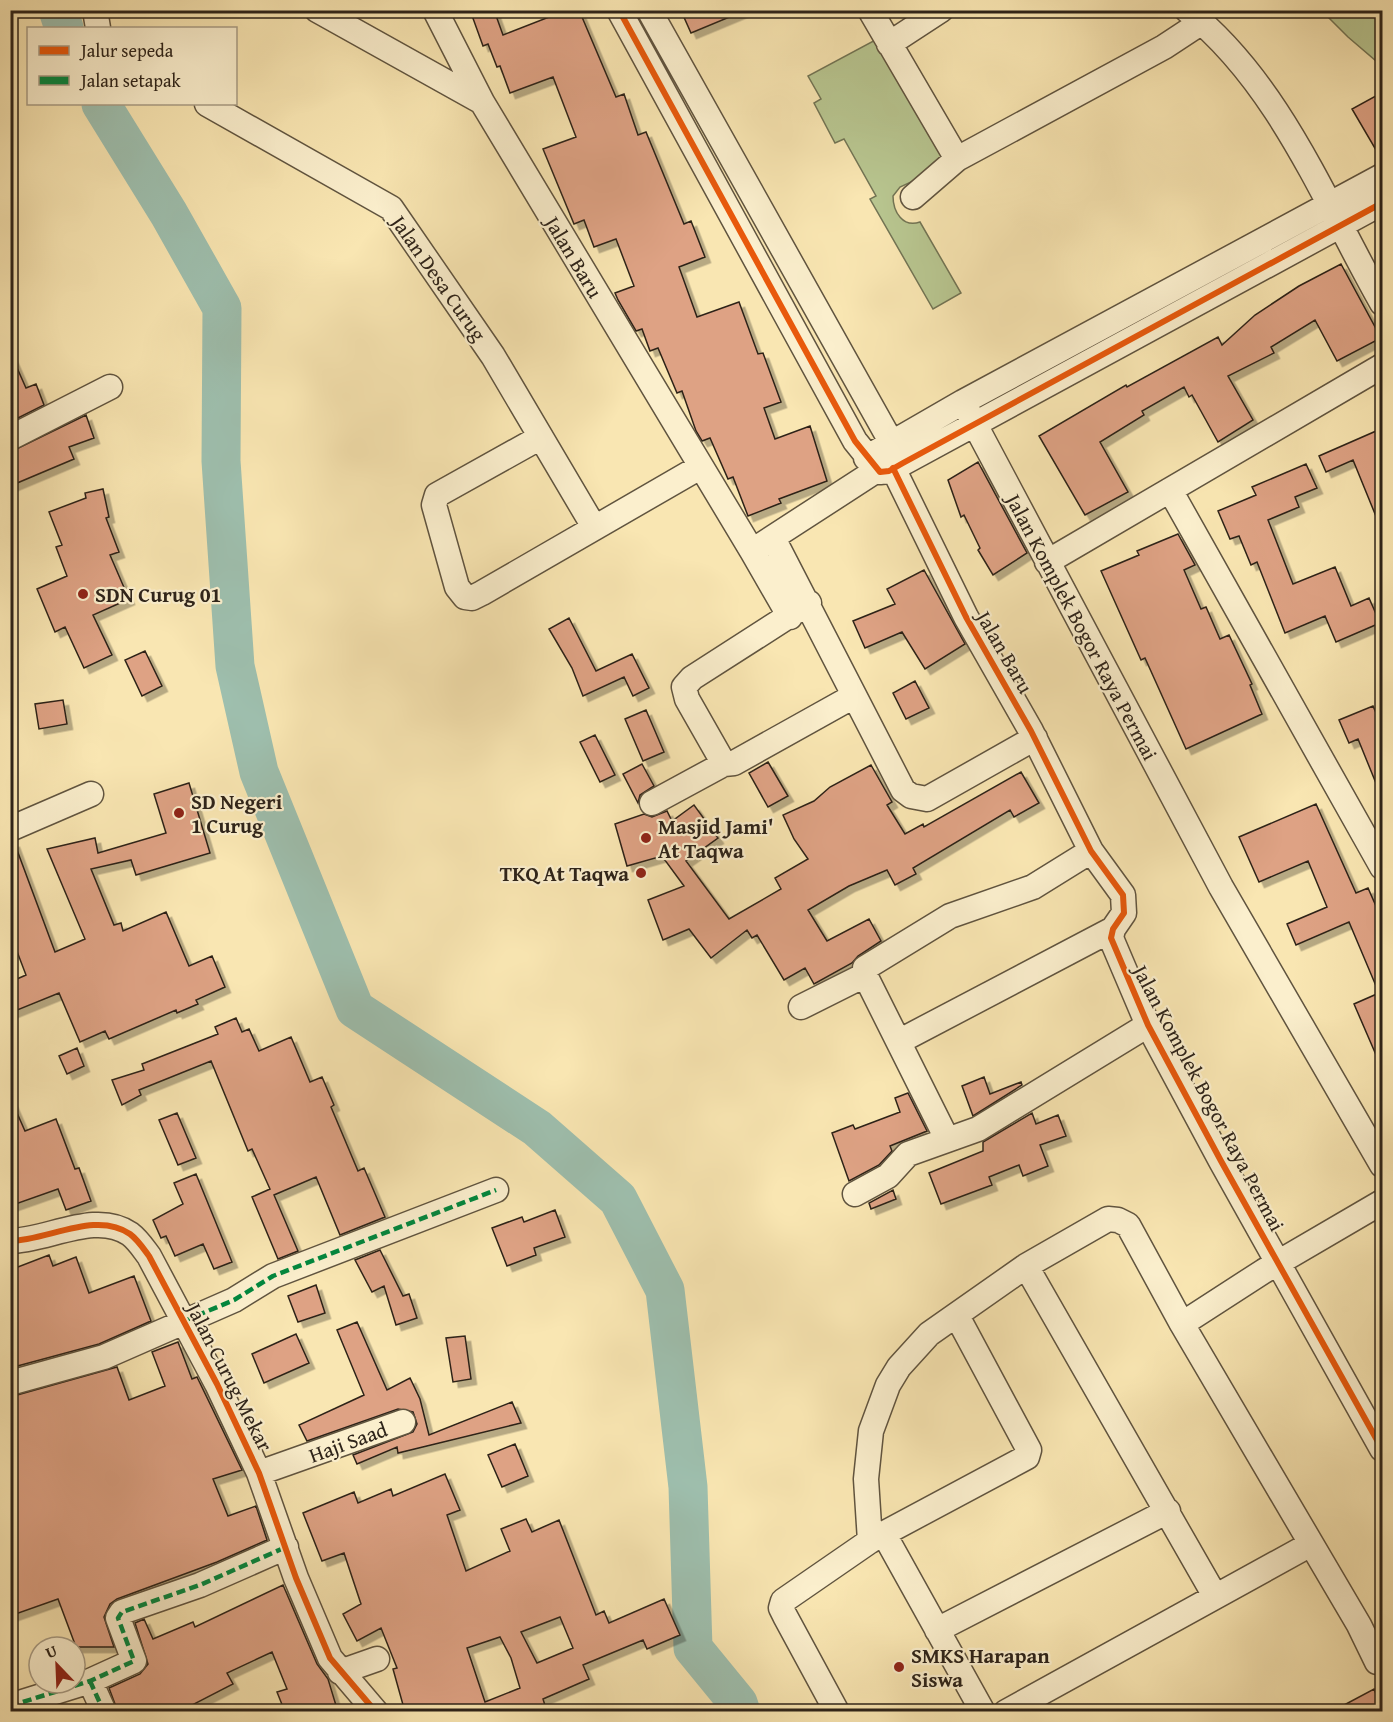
<svg xmlns="http://www.w3.org/2000/svg" width="1393" height="1722" font-family="'Gentium Book Plus',serif">
<style>
.green{fill:#b8c690;stroke:#727454;stroke-width:1.5}
.lines{fill:none;stroke-linecap:round;stroke-linejoin:round}
.river{stroke:#9ebfae;stroke-width:39}
.building{fill:#dea284;stroke:#2d2319;stroke-width:1.5;fill-rule:evenodd;filter:url(#shadow)}
.minor-casing{stroke:#60543f;stroke-width:27}
.minor{stroke:#fbefcd;stroke-width:24}
.quiet{stroke:#00873e;stroke-width:4.5;stroke-dasharray:9 4.5;stroke-linecap:butt}
.cycleway-casing{stroke:#fbefcd;stroke-width:10}
.cycleway{stroke:#e8590c;stroke-width:6}
.poi-dot{fill:#8f2418;stroke:#fbefcd;stroke-width:2}
.labels{text-anchor:middle;dominant-baseline:central;stroke-width:4.5;stroke-linejoin:round;paint-order:stroke}
.street-label{font-size:21px;fill:#2d2319;stroke:#fbefcd}
.poi-label{font-size:21px;font-weight:bold;fill:#2d2319;stroke:#fbefcd;text-anchor:start}
</style>
<defs>
<filter id="shadow"><feDropShadow dx="5.5" dy="5.5" stdDeviation="0" flood-color="#0004"/></filter>
</defs>
<rect width="100%" height="100%" fill="#f9e6b2"/>
<filter id="stains"><feTurbulence type="fractalNoise" baseFrequency=".00333" numOctaves="4"/><feColorMatrix values="0 0 0 0 .2 0 0 0 0 .09 0 0 0 0 .02 0 0 0 .5 -.17"/></filter>
<radialGradient id="worn" r=".72"><stop offset=".6" stop-color="#630" stop-opacity="0"/><stop offset="1" stop-color="#630" stop-opacity=".3"/></radialGradient>
<path class="green" d="M1322 11H1382V66L1348 37Z
M894 30 965 157 900 187 893 196C893 212 903 228 920 222L961 293 933 309 870 199 876 196 844 139 835 143 814 103 821 99 808 76Z"/>
<g class="lines">
<path class="river" d="M58 10 64 28
M101 104 169 214 222 308 221 461 235 666 259 772 355 1009 537 1128 618 1199 665 1290 688 1487 693 1648 738 1703 741 1712"/>
</g>
<path class="building" d="M470 10H494L503 35 567 10H579L616 97 624 94 638 135 646 132 684 224 691 221 705 257 679 267 697 317 739 302 758 354 763 353 781 402 764 408 775 439 810 426 827 481 779 499 781 503 748 516 733 477 728 479 710 438 702 441 696 431 682 391 677 393 658 348 650 351 642 329 636 331 618 300 615 293 634 286 616 239 594 247 584 220 574 224 543 149 576 137 553 77 510 93 500 66 497 67 488 44 483 46Z
M693 10H744V11L691 33 683 15Z
M1383 92V162L1352 109Z
M1341 264 1381 338 1337 361 1315 320 1271 347 1274 353 1228 376 1253 420 1218 442 1192 395 1189 397 1184 387 1142 411 1144 415 1100 442 1128 492 1085 515 1039 436 1126 385 1127 387 1218 337 1222 345 1255 315 1299 286Z
M10 352 26 388 36 384 44 405 10 422Z
M86 415 94 438 69 447 74 459 10 486V452Z
M1383 428V531H1382L1353 460 1326 472 1319 456Z
M978 462 1027 553 993 575 978 550 980 548 964 515 961 517 948 480Z
M1306 464 1317 488 1295 497 1299 507 1268 520 1293 584 1335 567 1351 606 1369 598 1380 623 1336 642 1325 616 1285 633 1257 562 1251 565 1239 536 1230 539 1218 511 1256 495 1252 487Z
M103 489 109 517 106 518 119 552 110 555 129 599 93 615 112 655 84 668 65 627 55 632 37 589 67 576 56 547 62 545 49 512 86 498 85 493Z
M1178 534 1195 565 1184 570 1201 609 1206 607 1220 639 1229 635 1252 684 1250 685 1262 714 1186 749 1145 658 1141 660 1101 571 1139 555 1137 551Z
M924 570 965 644 925 669 902 632 865 648 853 621 895 604 887 589Z
M569 618 596 671 632 654 649 688 633 696 624 677 583 696 572 668 549 629Z
M145 651 162 686 142 696 125 660Z
M915 681 929 708 906 719 893 693Z
M63 700 67 724 39 729 35 704Z
M1373 706 1383 729 1382 798 1358 739 1349 743 1339 720Z
M646 710 664 752 643 761 625 719Z
M595 735 615 775 600 782 580 742Z
M768 762 788 796 768 807 749 773Z
M642 764 654 786 640 795 638 803 623 774Z
M871 765 892 802 887 805 905 834 923 824 924 827 1021 772 1039 803 1014 817 1010 810 913 868 916 874 895 885 887 870 849 886 808 910 827 941 869 919 881 941 858 956 852 963 814 984 805 968 784 980 757 935 752 938 747 930 711 958 689 929 663 940 648 900 684 886 662 856 627 866 615 824 644 814 652 817 667 811 672 821 694 805 718 838 686 861 729 919 781 889 775 878 808 859 794 839 783 815 814 801 830 787Z
M189 783 210 853 136 875 131 860 91 869 114 925 121 923 123 931 166 912 189 966 212 956 225 987 196 1000 198 1004 177 1013 176 1010 109 1039 105 1031 80 1042 59 993 10 1013V982L26 975 10 933V843L14 842 55 952 85 939 47 849 95 838 98 853 166 833 154 794Z
M1316 804 1356 893 1368 888 1383 922V1071L1354 1004 1379 993 1349 922 1296 945 1287 924 1327 907 1308 861 1259 882 1239 837Z
M236 1018 242 1032 249 1029 259 1051 291 1037 310 1082 322 1077 334 1105 331 1107 358 1171 364 1168 385 1217 340 1235 316 1177 274 1195 298 1251 278 1259 252 1197 270 1189 252 1149 248 1151 211 1061 139 1090 141 1095 122 1105 112 1080 144 1070 142 1064 218 1034 215 1027Z
M77 1048 84 1066 67 1074 59 1056Z
M984 1077 990 1094 1021 1082 1022 1085 973 1116 962 1086Z
M908 1093 927 1131 890 1146 892 1151 879 1165 849 1181 832 1133 853 1125 855 1129 900 1112 895 1098Z
M10 1097 25 1131 56 1119 75 1169 79 1168 91 1201 66 1210 58 1189 10 1206Z
M177 1113 196 1158 178 1165 159 1120Z
M1032 1113 1036 1124 1058 1115 1066 1136 1040 1145 1048 1166 1023 1176 1019 1165 989 1177 992 1185 941 1204 929 1173 983 1151V1142Z
M196 1174 232 1262 214 1269 203 1244 175 1256 166 1236 161 1238 153 1220 183 1204 174 1183Z
M893 1190 896 1199 871 1209 869 1203Z
M555 1210 565 1237 534 1248 536 1255 507 1266 492 1228 522 1217 524 1222Z
M380 1250 403 1296 409 1294 417 1318 396 1325 384 1286 372 1292 355 1260Z
M49 1255 53 1266 76 1257 89 1293 134 1276 151 1321 99 1344 10 1368V1270Z
M316 1285 325 1313 298 1322 288 1296Z
M357 1322 387 1390 410 1378 420 1399 429 1435 512 1402 521 1423 398 1453 397 1447 357 1464 353 1455 413 1432 417 1424 413 1412 398 1409 307 1441 299 1425 364 1395 337 1330Z
M296 1334 309 1363 264 1383 252 1354Z
M465 1336 471 1379 453 1382 446 1338Z
M178 1342 192 1379 197 1377 242 1470 213 1479 228 1516 256 1506 267 1540 217 1562 117 1599 110 1604 104 1617 114 1647H76L58 1599 10 1616V1397L117 1367 129 1400 165 1386 152 1352Z
M515 1444 528 1476 502 1487 488 1455Z
M445 1474 460 1510 447 1515 466 1571 510 1551 501 1529 526 1519 532 1532 559 1520 596 1615 604 1611 609 1623 664 1599 680 1635 647 1649 643 1640 583 1665 589 1679 543 1699 547 1712H405L393 1669 397 1668 381 1628 357 1641 343 1614 361 1604 344 1553 322 1561 303 1513 354 1492 358 1503 391 1489 393 1496ZM560 1617 573 1648 537 1663 521 1632ZM500 1637 511 1658 520 1688 485 1702 467 1648Z
M283 1585 317 1664 328 1679 338 1712H285L277 1692 287 1689 272 1652 227 1673 233 1684 190 1706 192 1712H118L109 1688 140 1674 148 1664 135 1623 144 1619 153 1639 193 1622 195 1627Z
M1374 1689 1383 1712H1331Z"/>
<g class="lines">
<defs>
<path id="minor" d="M95 10 98 28
M317 10 482 102 752 551 877 470
M435 10 482 102
M619 10 855 441 880 472 889 471 903 463 1382 203
M649 10 899 456
M870 10 957 159
M1187 10C1280 84 1325 203 1382 303
M889 44 941 10
M207 104 391 208 493 356 594 527
M913 197 957 159 1164 47 1202 22
M963 402 1221 887 1382 1165
M541 437 437 495 434 505 457 587 465 597 472 598 482 593 700 467
M10 438 110 387
M866 458 963 402 1382 176
M893 468 966 617 1031 731 1091 851 1123 895 1124 913 1113 929 1111 938 1148 1025 1221 1161 1382 1449
M1170 490 1382 867
M773 538 903 790 911 796 927 799 1035 738
M752 551 790 617
M1047 562 1382 366
M809 603 692 678 684 687 687 699 724 764 734 763 854 696
M652 803 724 764
M10 829 91 794
M801 1007 865 975
M900 1041 1113 929
M947 1139 865 975V968L950 916 1033 887 1091 851
M855 1194 888 1176 908 1154 978 1129 1148 1025
M10 1241C47 1241 96 1210 130 1234 138 1240 143 1248 149 1256L217 1384 259 1473 296 1578 330 1658 376 1712
M1026 1266 1215 1596
M1182 1324 1264 1271 1382 1202
M10 1383 104 1357 234 1300 273 1276 496 1190
M259 1473 403 1422
M884 1534 983 1712
M870 1541 866 1479 871 1431 888 1385 899 1367 929 1334 1026 1266 1108 1219 1118 1220 1128 1225 1182 1324 1359 1625 1377 1662
M937 1630 1168 1511
M340 1672 377 1659
M90 1681 104 1712
M10 1706 90 1681 134 1661 118 1618 122 1612 200 1585 286 1547
M837 1712 785 1616 781 1608 783 1601 870 1541 1027 1457 1029 1450 957 1316
M1006 1712 1311 1544"/>
</defs>
<use href="#minor" class="minor-casing"/>
<use href="#minor" class="minor"/>
<path class="quiet" d="M184 1321 234 1300 273 1276 496 1190
M90 1681 104 1712
M10 1706 90 1681 134 1661 118 1618 122 1612 200 1585 286 1547"/>
<defs>
<path id="cycleway" d="M619 10 855 441 880 472 889 471 903 463 1382 203
M893 468 966 617 1031 731 1091 851 1123 895 1124 913 1113 929 1111 938 1148 1025 1221 1161 1382 1449
M10 1241C47 1241 96 1210 130 1234 138 1240 143 1248 149 1256L217 1384 259 1473 296 1578 330 1658 376 1712"/>
</defs>
<use href="#cycleway" class="cycleway-casing"/>
<use href="#cycleway" class="cycleway"/>
</g>
<g class="poi-dot">
<circle cx="83" cy="594" r="6"/>
<circle cx="179" cy="813" r="6"/>
<circle cx="646" cy="838" r="6"/>
<circle cx="641" cy="873" r="6"/>
<circle cx="899" cy="1667" r="6"/>
</g>
<g class="labels">
<g class="street-label">
<text transform="translate(574 257) rotate(59)">Jalan Baru</text>
<text transform="translate(439 278) rotate(55)">Jalan Desa Curug</text>
<text transform="translate(1082 627) rotate(62)">Jalan Komplek Bogor Raya Permai</text>
<text transform="translate(1005 652) rotate(60)">Jalan Baru</text>
<text transform="translate(1209 1098) rotate(62)">Jalan Komplek Bogor Raya Permai</text>
<text transform="translate(230 1377) rotate(63)">Jalan Curug Mekar</text>
<text transform="translate(348 1442) rotate(-20)">Haji Saad</text>
</g>
<g class="poi-label">
<text x="95" y="594">SDN Curug 01</text>
<text x="191" y="801">SD Negeri<tspan x="191" dy="24">1 Curug</tspan></text>
<text x="658" y="826">Masjid Jami'<tspan x="658" dy="24">At Taqwa</tspan></text>
<text x="629" y="873" text-anchor="end">TKQ At Taqwa</text>
<text x="911" y="1655">SMKS Harapan<tspan x="911" dy="24">Siswa</tspan></text>
</g>
</g>
<rect width="1393" height="1722" fill="none" stroke="#f9e6b2" stroke-width="36"/>
<rect x="12" y="12" width="1369" height="1698" fill="none" stroke="#2d2319" stroke-width="3"/>
<rect x="18" y="18" width="1357" height="1686" fill="none" stroke="#2d2319" stroke-width="1.5"/>
<rect x="27" y="27" width="210" height="78" fill="#fbefcd" stroke="#a99d85" stroke-width="1.5"/>
<rect x="39" y="46" width="30" height="9" fill="#e8590c" stroke="#a99d85" stroke-width="1.5"/>
<text x="81" y="57" font-size="18" fill="#2d2319">Jalur sepeda</text>
<rect x="39" y="76" width="30" height="9" fill="#00873e" stroke="#a99d85" stroke-width="1.5"/>
<text x="81" y="87" font-size="18" fill="#2d2319">Jalan setapak</text>
<g transform="translate(57 1665) rotate(337)"><circle r="28" fill="#fbefcd" stroke="#a99d85" stroke-width="1.5"/>
<path d="M0-4.5L10 22L0 15L-10 22Z" fill="#8f2418"/>
<text y="-9" font-size="16" font-weight="bold" text-anchor="middle" fill="#2d2319">U</text>
</g>
<rect width="100%" height="100%" filter="url(#stains)"/>
<rect width="100%" height="100%" fill="url(#worn)"/>
</svg>
